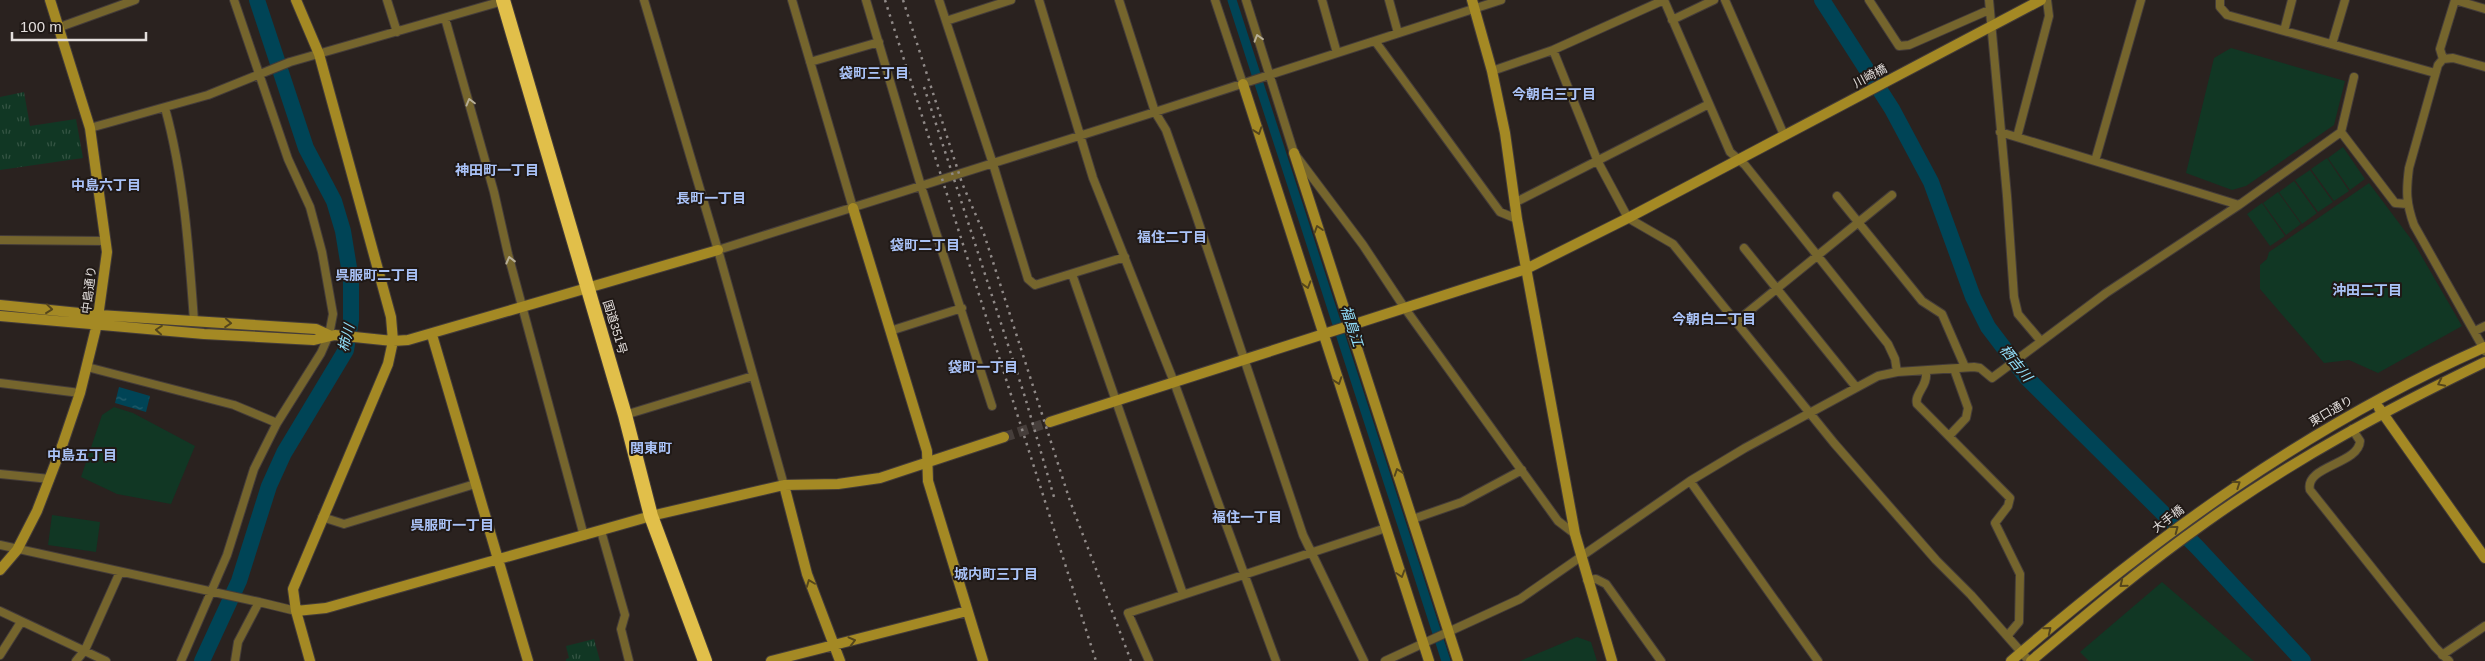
<svg xmlns="http://www.w3.org/2000/svg" width="2485" height="661" font-family="Helvetica,'Noto Sans JP',sans-serif">
<style>
.park{fill:url(#park-tufts)}
.garden{fill:#113724}
.water{fill:url(#water-ripples)}
.lines{fill:none;stroke-linecap:round;stroke-linejoin:round}
.canal{stroke:#004456;stroke-width:9}
.river{stroke:#004456;stroke-width:16}
.secondary-tunnel{stroke:#463e3b;stroke-width:10;stroke-dasharray:10 5;stroke-linecap:butt}
.street-casing{stroke:#443c39;stroke-width:10}
.secondary-casing{stroke:#443c39;stroke-width:12}
.highway-casing{stroke:#443c39;stroke-width:16}
.street{stroke:#75652d;stroke-width:8}
.secondary{stroke:#a48924;stroke-width:10}
.highway{stroke:#e1bf4a;stroke-width:14}
.rail{stroke:#908a88;stroke-width:2.5;stroke-dasharray:2.5 5;stroke-linecap:butt}
.oneway{stroke:#b7ae96}
.oneway2{stroke:#55461c}
.labels{text-anchor:middle;dominant-baseline:central;stroke-width:4;stroke-linejoin:round;paint-order:stroke}
.street-label{font-size:12px;fill:#e3dedc;stroke:#201916}
.neighbourhood-label{font-size:14px;font-weight:bold;fill:#aac3f8;stroke:#201916}
.water-label{font-size:14px;font-style:italic;fill:#93e1fd;stroke:#201916}
</style>
<defs>
<pattern id="park-tufts" width="24" height="20" patternUnits="userSpaceOnUse" patternTransform="scale(1.25)"><rect width="24" height="20" fill="#113724"/><path d="M3 7l-1-3M5 7V3M7 7l1-3M15 17l-1-3M17 17v-4M19 17l1-3" fill="none" stroke="#345443"/></pattern>
<pattern id="water-ripples" width="26" height="14" patternUnits="userSpaceOnUse" patternTransform="scale(1.25)"><rect width="26" height="14" fill="#004456"/><path d="M2 4q2-2 4 0t4 0M15 11q2-2 4 0t4 0" fill="none" stroke="#255f6e"/></pattern>
</defs>
<rect width="100%" height="100%" fill="#2a221f"/>
<path class="park" d="M24 92 30 126 76 119 83 158 0 170V97Z
M594 639 600 661H566V659L569 658 566 646Z"/>
<path class="garden" d="M2231 48 2345 81 2334 125 2246 186 2232 190 2186 173 2214 58Z
M2343 147 2365 179 2350 190 2328 158Z
M2327 158 2349 191 2334 201 2311 169Z
M2310 170 2333 202 2318 212 2295 180Z
M2294 181 2317 213 2302 224 2279 192Z
M2369 183 2414 243 2462 326 2378 373 2349 360 2324 363 2260 289V265L2267 259 2269 252Z
M2278 192 2301 224 2286 235 2263 203Z
M2262 203 2285 236 2270 246 2247 214Z
M114 407 133 413 195 446 171 504 117 494 81 477 102 415Z
M52 515 100 522 96 552 48 545Z
M2162 582 2248 656 2254 661H2089L2080 652Z
M1577 637 1591 642 1597 661H1520Z"/>
<path class="water" d="M119 387 150 396 146 412 115 403Z"/>
<g class="lines">
<path class="canal" d="M1232 0 1446 661"/>
<path class="river" d="M1822 0 1892 109 1931 182 1973 297 1988 327 2026 377 2197 547 2303 661
M202 661 239 581 269 486 284 453 346 350 351 320V280L343 231 334 201 306 148 257 0"/>
<path class="secondary-tunnel" d="M1004 437 1050 422"/>
<defs>
<path id="street" d="M387 0 397 32
M644 0 718 250 784 485
M792 0 853 208
M866 0 921 186 992 406
M939 0 993 164 1028 279 1035 285 1125 257
M1039 0 1093 178 1174 382 1276 661
M1119 0 1155 112 1166 130 1194 209 1303 535 1364 661
M1215 0 1243 84
M1246 0 1294 153 1363 245 1404 307 1558 521 1575 534
M1322 0 1337 53
M1389 0 1398 33
M1725 0 1784 135
M1869 0 1899 46 1909 45 1989 10
M1989 0 2007 196 2014 297 2018 314 2040 340
M2220 0V7L2227 15 2435 73
M2455 0 2485 9
M445 18 494 192 508 254 584 536
M1672 20 1714 0
M946 21 1011 0
M60 27 135 0
M2284 31 2292 0
M1375 41 1500 212 1517 219
M2332 44 2345 0
M1553 50 1598 162 1628 218 1673 244 1834 443 1936 560 1971 595 2029 661
M2443 59 2440 49 2455 0
M810 62 879 42
M2485 67 2453 58 2443 59 2438 65 2409 168C2406 191 2406 203 2414 225L2485 351
M1492 71 1553 50 1664 0 1730 152 1745 165 1888 344 1895 359 1897 372
M165 108C184 177 189 250 194 321
M90 128 208 95 290 62 503 1
M2000 132 2239 205
M2341 132 2395 203 2407 204
M2017 137 2049 16 2047 0
M2095 161 2141 0
M1837 196 1922 301 1942 314 1965 367
M1514 203 1709 104
M0 240 106 241
M1744 248 1856 387
M718 250 1155 112 1501 0
M1072 274 1183 594
M1737 321 1892 195
M890 331 962 308
M2475 331 2485 326
M87 367 234 405 277 423
M1926 372C1928 386 1914 394 1917 404L2010 498 2008 506 1995 523 2020 574 2019 622 2008 635
M0 383 80 393
M625 415 753 376
M2352 429 2360 441C2359 464 2304 466 2310 490L2435 647 2449 661
M1949 436 1966 418 1968 408 1954 369
M0 474 50 479
M1690 481 1818 661
M322 517 344 524 475 484
M1413 519 1462 502 1522 470
M601 531 625 615 621 629 629 661
M0 545 259 602
M1587 580 1596 579 1606 584 1661 661
M0 611 106 661
M0 655 21 622
M2442 655 2485 626
M76 661 85 650 120 572
M181 661 227 555 254 469 277 423 321 353 329 335 333 314 322 252 310 207 288 159 234 0
M235 661 238 642 259 602 296 611
M1149 661 1128 613 1386 528
M1385 661 1520 599 1690 481 1745 448 1878 376 1897 372 1974 367 1980 368 1992 378 2106 293 2239 205 2341 132 2354 77"/>
<path id="secondary" d="M296 0 319 54 391 317 393 341 388 364 293 589 296 611 310 661
M1472 0 1492 71 1505 133 1517 219 1575 534 1612 661
M1243 84 1429 661
M1294 153 1458 661
M853 208 927 451 928 481 983 661
M0 305 99 315 316 329 329 335
M0 316 204 334 314 340 335 335 393 341 408 340 718 250
M432 335 528 661
M2379 408 2485 558
M1050 422 1526 269 1628 218 2041 0
M784 485 807 574 840 661
M0 570 17 550 37 511 62 446 80 393 97 324 107 252 90 128 50 0
M296 611 326 608 651 516 784 485 838 484 880 478 1004 437
M771 661 967 611
M2011 661C2158 535 2307 426 2485 347
M2031 661C2088 613 2145 565 2206 522 2294 459 2388 409 2485 362"/>
<path id="highway" d="M503 0 625 415 651 516 705 661"/>
</defs>
<use href="#street" class="street-casing"/>
<use href="#secondary" class="secondary-casing"/>
<use href="#highway" class="highway-casing"/>
<use href="#street" class="street"/>
<use href="#secondary" class="secondary"/>
<use href="#highway" class="highway"/>
<path class="rail" d="M885 0 1096 661
M903 0 962 183 984 234 1070 501 1131 661
M924 87 1025 397 1054 497"/>
</g>
<defs><path id="oneway-chevron" d="M-2-3.5L2.5 0L-2 3.5" fill="none" stroke-width="1.6" stroke-linecap="round" stroke-linejoin="round" transform="scale(1.25)"/></defs>
<g class="oneway">
<use href="#oneway-chevron" transform="translate(1258 38) rotate(-107)"/>
<use href="#oneway-chevron" transform="translate(470 102) rotate(-105)"/>
<use href="#oneway-chevron" transform="translate(510 260) rotate(-104)"/>
</g>
<g class="oneway2">
<use href="#oneway-chevron" transform="translate(1258 131) rotate(71)"/>
<use href="#oneway-chevron" transform="translate(1318 229) rotate(-108)"/>
<use href="#oneway-chevron" transform="translate(1307 285) rotate(73)"/>
<use href="#oneway-chevron" transform="translate(49 309) rotate(6)"/>
<use href="#oneway-chevron" transform="translate(228 323) rotate(4)"/>
<use href="#oneway-chevron" transform="translate(159 330) rotate(-175)"/>
<use href="#oneway-chevron" transform="translate(1338 381) rotate(71)"/>
<use href="#oneway-chevron" transform="translate(2441 383) rotate(154)"/>
<use href="#oneway-chevron" transform="translate(1398 472) rotate(-109)"/>
<use href="#oneway-chevron" transform="translate(2237 484) rotate(-34)"/>
<use href="#oneway-chevron" transform="translate(2175 529) rotate(-37)"/>
<use href="#oneway-chevron" transform="translate(1401 574) rotate(72)"/>
<use href="#oneway-chevron" transform="translate(810 583) rotate(-111)"/>
<use href="#oneway-chevron" transform="translate(2123 584) rotate(141)"/>
<use href="#oneway-chevron" transform="translate(2048 630) rotate(-39)"/>
<use href="#oneway-chevron" transform="translate(852 641) rotate(-14)"/>
</g>
<g class="labels">
<g class="street-label">
<text transform="translate(1870 76) rotate(-28)">川崎橋</text>
<text transform="translate(89 290) rotate(-83)">中島通り</text>
<text transform="translate(615 327) rotate(73)">国道351号</text>
<text transform="translate(2331 411) rotate(-30)">東口通り</text>
<text transform="translate(2168 519) rotate(-37)">大手橋</text>
</g>
<g class="neighbourhood-label">
<text x="874" y="73">袋町三丁目</text>
<text x="1554" y="94">今朝白三丁目</text>
<text x="497" y="170">神田町一丁目</text>
<text x="106" y="185">中島六丁目</text>
<text x="711" y="198">長町一丁目</text>
<text x="1172" y="237">福住二丁目</text>
<text x="925" y="245">袋町二丁目</text>
<text x="377" y="275">呉服町二丁目</text>
<text x="2367" y="290">沖田二丁目</text>
<text x="1714" y="319">今朝白二丁目</text>
<text x="983" y="367">袋町一丁目</text>
<text x="651" y="448">関東町</text>
<text x="82" y="455">中島五丁目</text>
<text x="1247" y="517">福住一丁目</text>
<text x="452" y="525">呉服町一丁目</text>
<text x="996" y="574">城内町三丁目</text>
</g>
<g class="water-label">
<text transform="translate(1352 326) rotate(72)">福島江</text>
<text transform="translate(346 338) rotate(-76)">柿川</text>
<text transform="translate(2016 363) rotate(51)">栖吉川</text>
</g>
</g>
<path d="M12 32v8h134v-8" fill="none" stroke="#e3dedc" stroke-width="2.5"/>
<text x="20" y="32" font-size="15" fill="#e3dedc" stroke="#201916" stroke-width="4" paint-order="stroke">100 m</text>
</svg>
